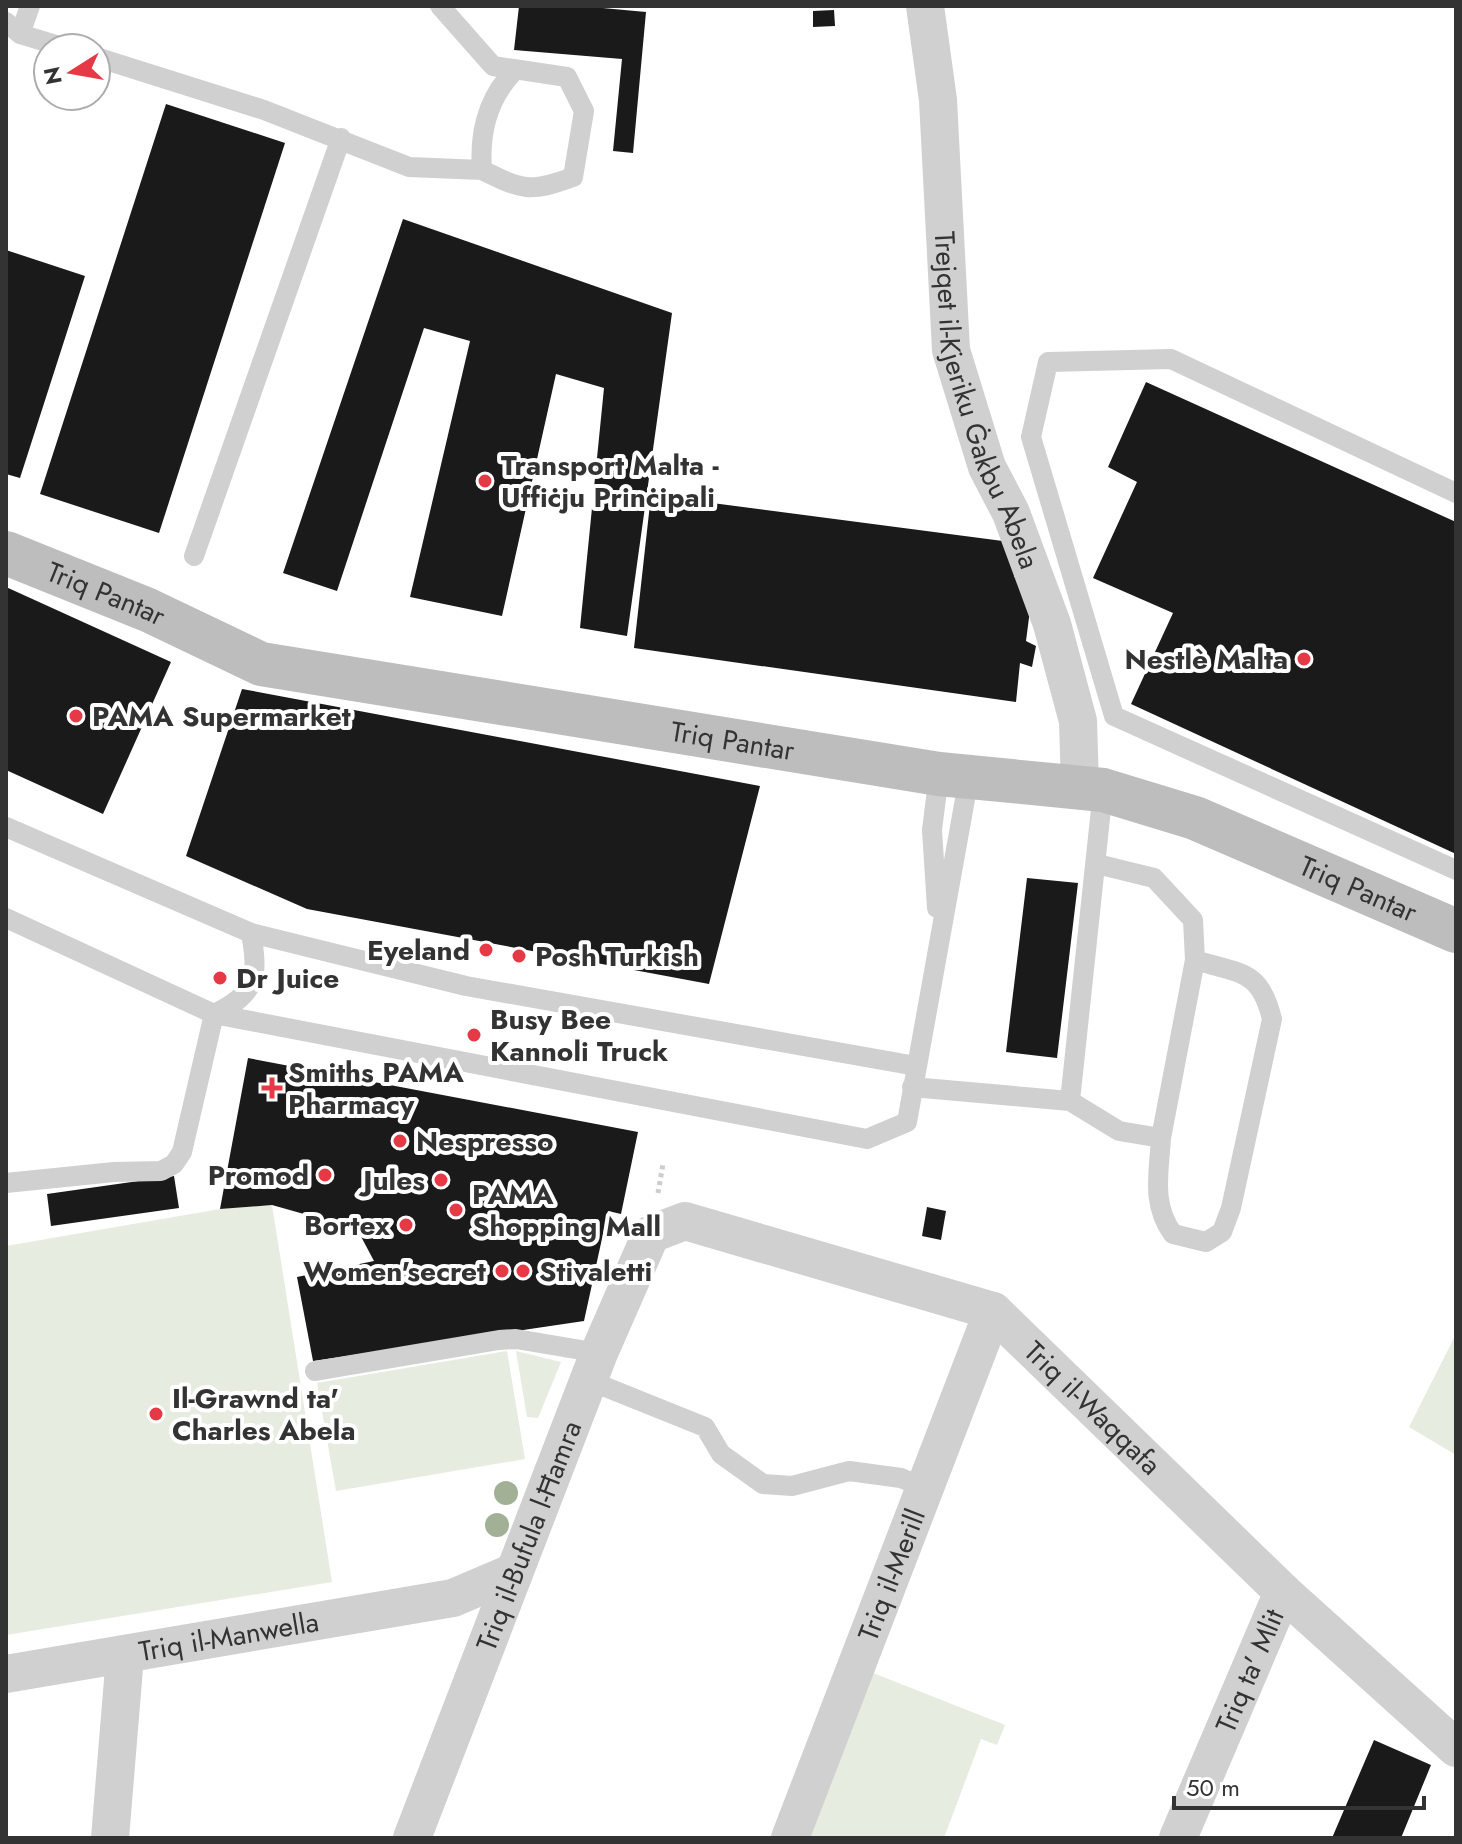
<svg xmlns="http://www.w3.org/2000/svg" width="1462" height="1844" font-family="Jost,sans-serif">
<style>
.green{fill:#e6ecdf}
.building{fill:#1a1a1a}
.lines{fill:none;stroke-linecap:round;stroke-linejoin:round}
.path{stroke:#cdcdcd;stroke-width:5;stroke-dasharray:4 4;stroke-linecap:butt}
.lane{stroke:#d0d0d0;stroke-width:20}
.street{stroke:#d0d0d0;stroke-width:38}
.secondary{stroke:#bdbdbd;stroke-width:44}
.tree{fill:#a2b095}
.poi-dot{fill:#e63946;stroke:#fff;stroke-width:3}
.labels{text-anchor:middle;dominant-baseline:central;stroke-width:8;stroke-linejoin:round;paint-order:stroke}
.street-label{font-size:28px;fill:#333;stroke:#fff}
.poi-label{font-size:28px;font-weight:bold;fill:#333;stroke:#fff;text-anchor:start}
</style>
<rect width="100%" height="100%" fill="#fff"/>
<path class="green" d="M272 1205 332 1582 6 1635V1246L220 1209Z
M1456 1334V1455L1409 1427Z
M507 1351 525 1459 336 1491 317 1383Z
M516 1351 561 1362 538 1418 527 1417Z
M873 1673 1005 1725 997 1745 981 1739 944 1838H810Z"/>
<path class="building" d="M519 6H581L646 12 633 153 613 151 622 59 514 50Z
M834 10 835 26 813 27V11Z
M166 104 285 143 159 533 40 494Z
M403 219 672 313 627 636 580 628 604 388 556 374 502 616 410 597 470 341 424 328 337 591 283 573Z
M6 250 85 276 20 478 6 474Z
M1146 382 1456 522V854L1131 704 1173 613 1093 578 1137 482 1108 467Z
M651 495 1018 543 1014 577 1034 579 1026 641 1036 646 1032 667 1020 663 1016 702 634 648Z
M6 587 171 662 103 814 6 770Z
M242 689 760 786 709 984 307 909 186 856Z
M1027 878 1078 883 1057 1058 1006 1052Z
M248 1058 638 1132 621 1214 608 1211 584 1321 313 1361 297 1277 374 1261 357 1229 272 1205 220 1209Z
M174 1176 179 1208 51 1226 47 1194Z
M927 1207 946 1211 941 1240 922 1236Z
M1374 1740 1431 1765 1401 1838H1332Z"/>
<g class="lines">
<path class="path" d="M658 1193 663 1164"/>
<path class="lane" d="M440 6 493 66 567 77 584 111 573 177C530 193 522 190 482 170 479 132 488 98 514 71
M6 22 20 34 66 48
M20 34 30 6
M96 57 264 110 409 167 482 170
M1456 493 1171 359 1048 362 1031 437 1114 716 1456 870
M194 556 341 138
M6 827 251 933 466 986 916 1066
M937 908 932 830 939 774
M6 918 214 1014 867 1139 907 1122 969 777
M912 1087 1070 1101 1119 1131 1161 1138 1195 960 1193 920 1154 878 1097 864
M1070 1101 1103 790
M1161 1138C1159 1173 1151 1204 1173 1234L1206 1242 1222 1232 1231 1208 1272 1019C1260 969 1240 974 1195 960
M6 1183 114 1172 161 1171 174 1164 182 1152 214 1014C256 994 259 978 251 933
M315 1371 499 1340 516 1339 599 1353
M588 1380 705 1427 721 1454 763 1484 792 1486 849 1471 901 1478 925 1488"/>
<g class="street">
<path id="s1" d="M925 6 938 100 951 350 987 467 1011 513 1052 624 1078 721 1080 785"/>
<path id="s2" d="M6 1674 453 1598 514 1572"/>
<path d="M110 1838 125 1656"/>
<path id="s3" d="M412 1838 599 1353 651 1234 685 1221 993 1311 1283 1592 1456 1748"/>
<path id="s4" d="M790 1838 993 1311"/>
<path id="s5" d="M1178 1838 1283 1592"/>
</g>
<path class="secondary" id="s6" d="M6 553 148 610 261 664 939 774 1103 790 1195 818 1456 931"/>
</g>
<g class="tree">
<circle cx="506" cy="1493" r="12"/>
<circle cx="497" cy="1525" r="12"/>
</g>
<g class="poi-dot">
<circle cx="485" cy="481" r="8"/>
<circle cx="1304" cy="659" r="8"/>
<circle cx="76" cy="716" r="8"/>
<circle cx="486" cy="950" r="8"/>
<circle cx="519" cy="956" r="8"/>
<circle cx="220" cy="978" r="8"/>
<circle cx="474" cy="1035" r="8"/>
<path d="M268 1076h8v8h8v8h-8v8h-8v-8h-8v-8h8z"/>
<circle cx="400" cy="1141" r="8"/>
<circle cx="325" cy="1175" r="8"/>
<circle cx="441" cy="1180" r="8"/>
<circle cx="456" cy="1210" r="8"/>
<circle cx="406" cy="1225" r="8"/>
<circle cx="502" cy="1271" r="8"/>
<circle cx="523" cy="1271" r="8"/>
<circle cx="156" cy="1414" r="8"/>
</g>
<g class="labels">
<g class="street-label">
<text stroke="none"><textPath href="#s1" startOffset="402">Trejqet il-Kjeriku Ġakbu Abela</textPath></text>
<text stroke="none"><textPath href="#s6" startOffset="108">Triq Pantar</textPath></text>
<text stroke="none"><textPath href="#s6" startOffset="756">Triq Pantar</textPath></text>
<text stroke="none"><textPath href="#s6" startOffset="1404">Triq Pantar</textPath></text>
<text stroke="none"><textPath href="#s3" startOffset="1146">Triq il-Waqqafa</textPath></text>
<text stroke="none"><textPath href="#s3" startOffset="324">Triq il-Bufula l-Ħamra</textPath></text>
<text stroke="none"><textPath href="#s4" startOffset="282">Triq il-Merill</textPath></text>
<text stroke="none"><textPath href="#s2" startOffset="226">Triq il-Manwella</textPath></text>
<text stroke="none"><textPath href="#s5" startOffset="182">Triq ta' Mlit</textPath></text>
</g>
<g class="poi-label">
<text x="501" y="465">Transport Malta -<tspan x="501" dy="32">Uffiċju Prinċipali</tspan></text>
<text x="1288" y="659" text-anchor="end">Nestlè Malta</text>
<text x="92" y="716">PAMA Supermarket</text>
<text x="470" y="950" text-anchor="end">Eyeland</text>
<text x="535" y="956">Posh Turkish</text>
<text x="236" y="978">Dr Juice</text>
<text x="490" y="1019">Busy Bee<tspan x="490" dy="32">Kannoli Truck</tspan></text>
<text x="288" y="1072">Smiths PAMA<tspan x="288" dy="32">Pharmacy</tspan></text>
<text x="416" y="1141">Nespresso</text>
<text x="309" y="1175" text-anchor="end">Promod</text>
<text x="425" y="1180" text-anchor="end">Jules</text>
<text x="472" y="1194">PAMA<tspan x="472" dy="32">Shopping Mall</tspan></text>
<text x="390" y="1225" text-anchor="end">Bortex</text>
<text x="486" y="1271" text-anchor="end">Women'secret</text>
<text x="539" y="1271">Stivaletti</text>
<text x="172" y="1398">Il-Grawnd ta'<tspan x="172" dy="32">Charles Abela</tspan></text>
</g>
</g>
<rect width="1462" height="1844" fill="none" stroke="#333333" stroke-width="16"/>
<g transform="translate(72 72) rotate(259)"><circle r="38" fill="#ffffff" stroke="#adadad" stroke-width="2"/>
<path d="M0-6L14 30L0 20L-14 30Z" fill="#e63946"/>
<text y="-12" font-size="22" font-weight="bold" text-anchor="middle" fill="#333333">N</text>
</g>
<path d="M1174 1796v12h250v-12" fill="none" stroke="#333333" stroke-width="4"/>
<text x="1186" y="1796" font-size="24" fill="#333333" stroke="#ffffff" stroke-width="6" paint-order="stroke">50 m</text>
</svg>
